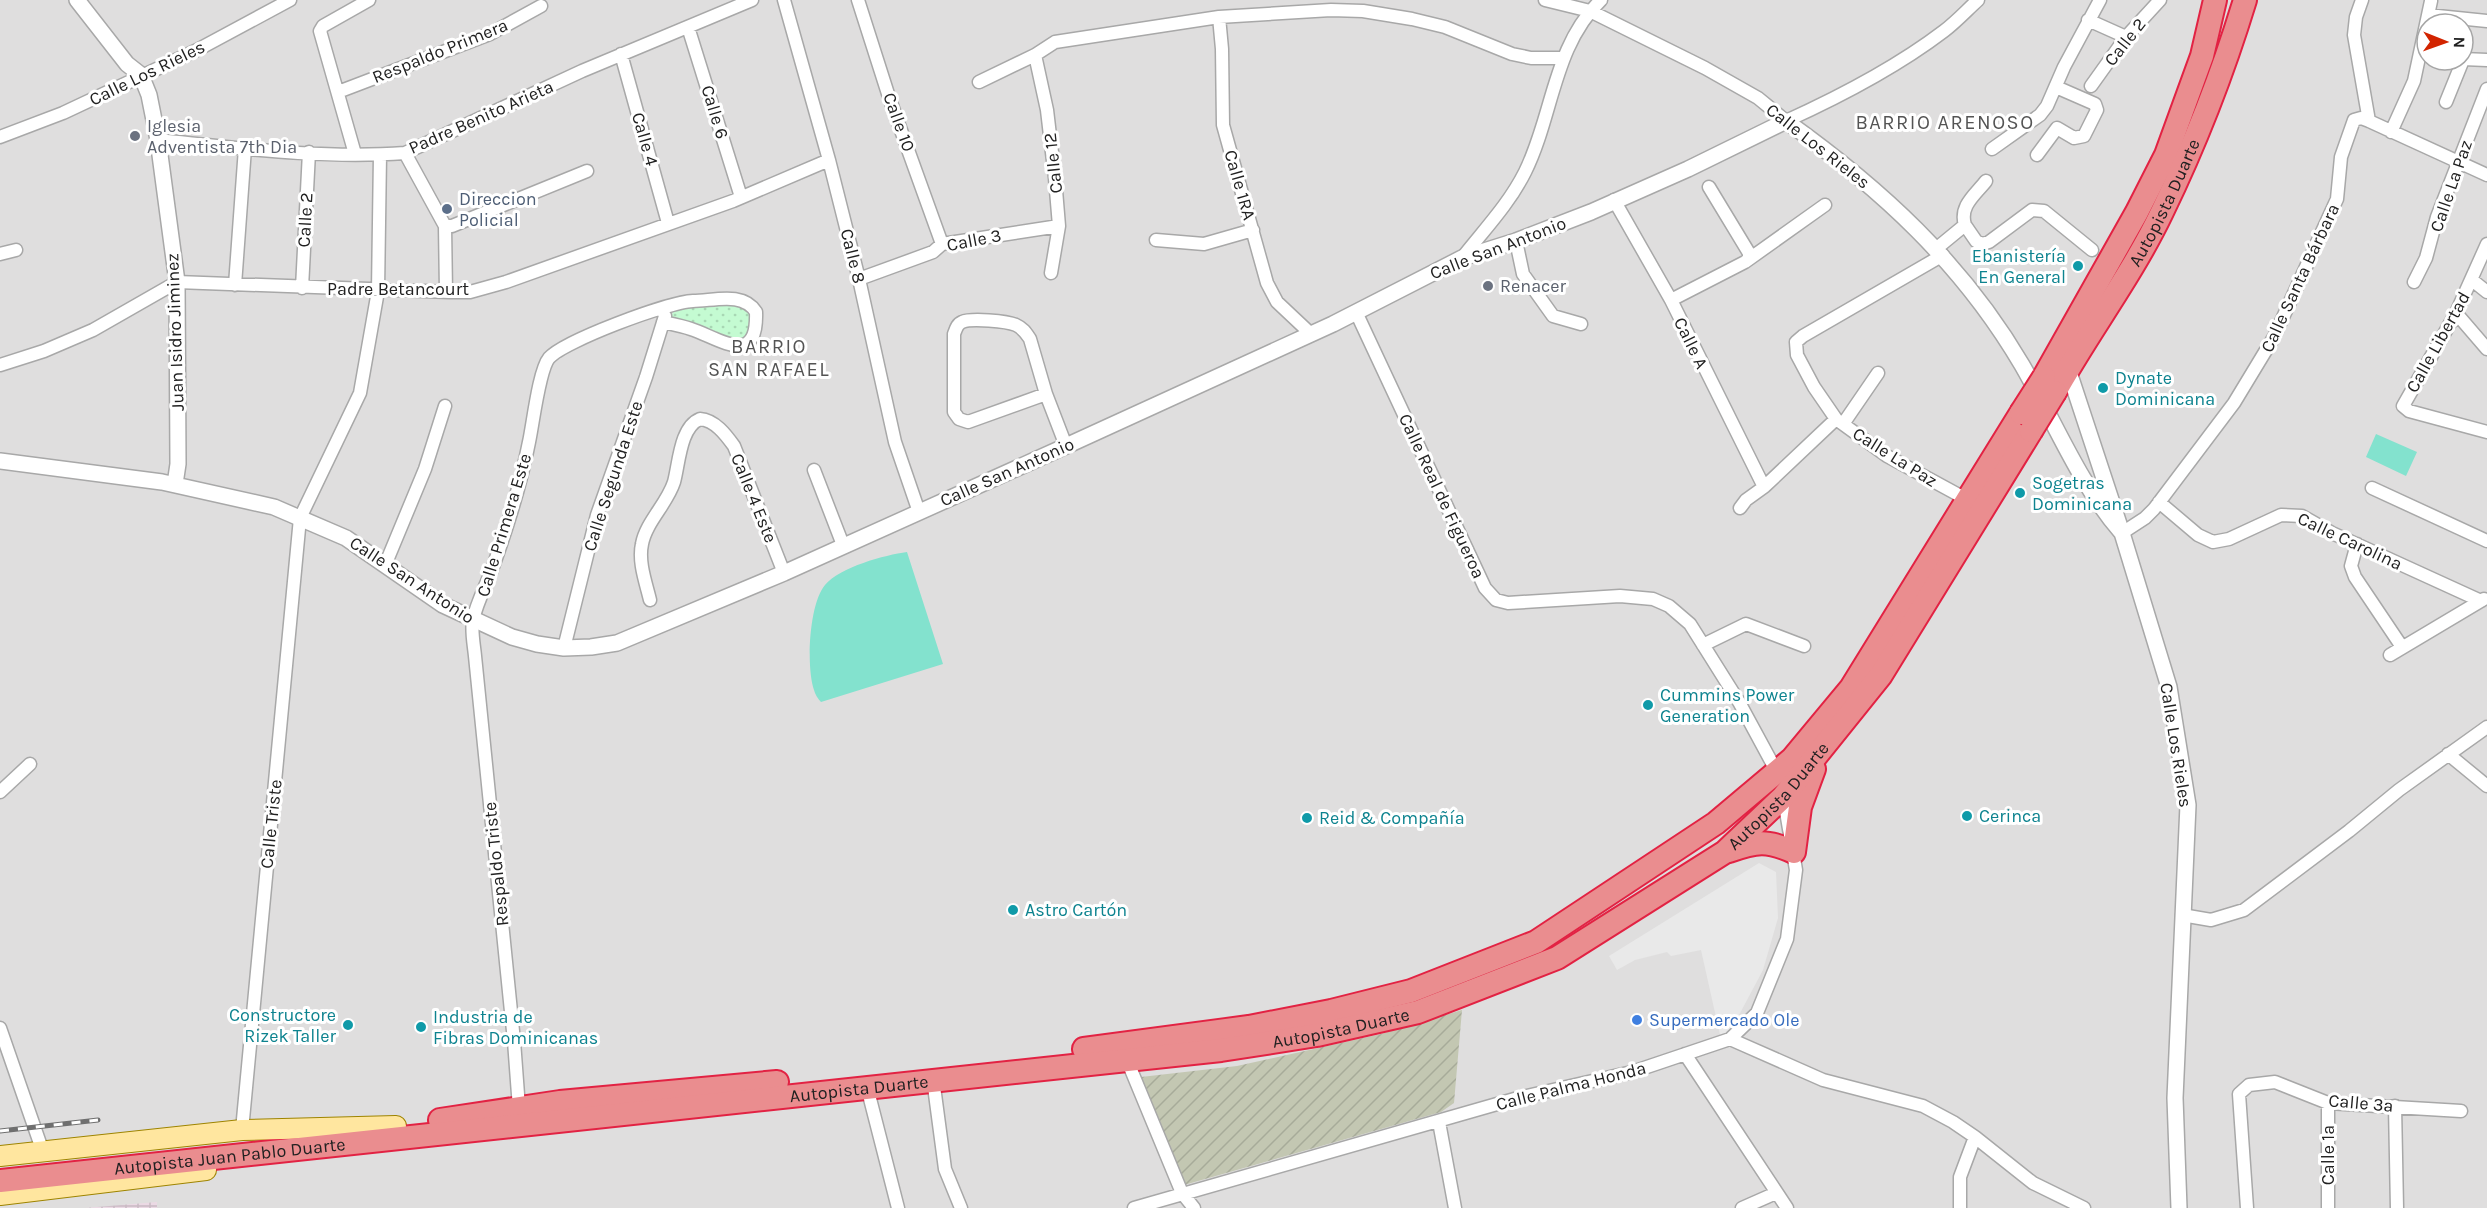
<svg xmlns="http://www.w3.org/2000/svg" width="2487" height="1208" font-family="Karla,sans-serif">
<style>
.residential{fill:#dfdede;fill-rule:evenodd}
.industrial{fill:url(#industrial-grid)}
.construction{fill:url(#construction-furrows)}
.park{fill:url(#park-dots)}
.pitch{fill:#83e2ce}
.parking{fill:#e9e9e9}
.lines{fill:none;stroke-linecap:round;stroke-linejoin:round}
.minor-casing{stroke:#a8a8a8;stroke-width:15}
.tertiary-casing{stroke:#a8a8a8;stroke-width:18}
.primary-casing{stroke:#9e8400;stroke-width:22}
.motorway-casing{stroke:#e22243;stroke-width:26}
.minor{stroke:#fff;stroke-width:12}
.tertiary{stroke:#fff;stroke-width:15}
.primary{stroke:#ffe69f;stroke-width:20}
.motorway{stroke:#ea8d8f;stroke-width:22}
.rail-casing{stroke:#6f6f6f;stroke-width:5}
.rail{stroke:#fff;stroke-width:3;stroke-dasharray:9;stroke-linecap:butt}
.motorway-bridge-casing{stroke:#e22243;stroke-width:26;stroke-linecap:butt}
.motorway-bridge{stroke:#ea8d8f;stroke-width:22}
.worship-dot{fill:#6b7280;stroke:#fff;stroke-width:2}
.service-dot{fill:#5c6f8a;stroke:#fff;stroke-width:2}
.culture-dot{fill:#0f9aa8;stroke:#fff;stroke-width:2}
.shop-dot{fill:#3f7fe0;stroke:#fff;stroke-width:2}
.labels{text-anchor:middle;dominant-baseline:central;stroke-width:6;stroke-linejoin:round;paint-order:stroke}
.street-label{font-size:18px;fill:#212121;stroke:#fff}
.worship-label{font-size:18px;fill:#5b616d;stroke:#fff;text-anchor:start}
.service-label{font-size:18px;fill:#4e5e75;stroke:#fff;text-anchor:start}
.culture-label{font-size:18px;fill:#0d838f;stroke:#fff;text-anchor:start}
.shop-label{font-size:18px;fill:#366cbe;stroke:#fff;text-anchor:start}
.neighbourhood-label{font-size:20px;letter-spacing:1.5px;fill:#545454;stroke:#fff}
</style>
<defs>
<pattern id="industrial-grid" width="8" height="8" patternUnits="userSpaceOnUse" patternTransform="scale(1.5)"><rect width="8" height="8" fill="#ebd9e4"/><path d="M0 4h8M4 0v8" fill="none" stroke="#c9bac3"/></pattern>
<pattern id="construction-furrows" width="10" height="10" patternUnits="userSpaceOnUse" patternTransform="scale(1.5)"><rect width="10" height="10" fill="#c3c7b2"/><path d="M-1 1l2-2M0 10L10 0M9 11l2-2" fill="none" stroke="#a7ab99"/></pattern>
<pattern id="park-dots" width="8" height="8" patternUnits="userSpaceOnUse" patternTransform="scale(1.5)"><rect width="8" height="8" fill="#c4fbd2"/><path d="M2 2h.1M6 6h.1" fill="none" stroke="#a8d7b4" stroke-width="1.8" stroke-linecap="round"/></pattern>
</defs>
<rect width="100%" height="100%" fill="#f1f0e7"/>
<path class="residential" d="M0 0H2487V1208H0ZM2427 24H2463V60H2427Z"/>
<path class="industrial" d="M157 1202V1208H85Z"/>
<path class="construction" d="M1462 1010 1454 1103 1441 1112 1184 1185 1141 1077 1237 1066 1381 1034Z"/>
<path class="park" d="M730 301 750 310V333L743 343 671 318 674 309Z"/>
<path class="pitch" d="M2376 434 2417 452 2406 476 2366 457Z
M907 552 943 664 821 702C818 699 815 694 814 690 806 667 809 604 825 585 840 567 885 555 907 552Z"/>
<path class="parking" d="M1759 863 1776 872 1778 918 1763 970 1730 1032 1720 1035 1701 950 1671 956 1667 952 1635 960 1617 970 1609 956Z"/>
<g class="lines">
<defs>
<path id="minor" d="M784 0 829 160 859 279 895 442 919 512
M858 0 889 97 942 244
M1545 0 1590 11 1705 68 1758 98 1786 121C1839 97 1898 66 1944 31 1956 22 1967 10 1978 0
M2362 0 2356 17 2354 35 2369 121
M2428 15 2487 21
M1219 17 1222 49 1223 125 1267 283 1277 302 1311 334
M2088 20 2126 37
M688 27 741 197
M621 54 668 223
M1035 55 1047 110 1055 178 1059 226 1051 273
M2463 59 2487 60
M979 82 1035 55 1055 42 1219 17 1331 10 1363 11 1412 19 1445 27 1512 54 1531 58H1563
M2091 86 2126 37 2160 0
M338 92 490 34 541 6
M2446 102 2463 60
M2391 132 2414 81 2431 1
M0 137 63 113 197 50 290 0
M158 140C239 148 323 159 405 153L582 71 752 0
M1992 149 2040 115 2047 106 2064 67 2100 0
M405 153 445 226H452L587 171
M355 154 320 31 323 26 369 0
M2037 155 2057 128 2074 138 2084 136 2097 110 2095 104 2056 87
M1709 187 1749 253V258
M1614 200 1671 300 1764 487
M1965 225C1959 206 1975 195 1986 181
M445 226 446 292
M1156 240 1204 244 1253 230
M1516 241 1523 274 1553 316 1581 324
M2487 244 2456 313 2403 406 2409 411 2487 432
M1937 248 1965 225 1976 241 1981 244 1989 242 2032 210 2044 211 2092 250
M0 254 16 250
M1943 255 1803 336 1796 342 1797 355 1814 387 1836 419 1887 456 1968 500
M1462 258C1484 230 1509 204 1525 172 1553 116 1553 46 1601 0
M859 279 933 252 942 244 1059 226
M2472 280 2487 292
M2414 282 2426 258 2437 217 2487 89
M235 285 245 148
M302 288 309 152
M1671 300 1745 262 1825 205
M1356 312 1485 588 1496 600 1508 603 1620 596 1653 599 1669 606 1690 624 1739 702 1778 774
M2456 313 2487 349
M0 365 44 351 93 330 177 282 450 292H470L506 282 733 201 829 160
M1046 394 968 422 959 419 954 412V334C956 329 957 324 962 322 971 318 1007 321 1016 325 1023 328 1026 333 1030 339L1046 394 1066 446
M1843 424 1878 373
M814 470 843 545
M2372 488 2487 541
M2159 502 2198 535 2213 542 2229 539 2281 515 2302 516 2332 533 2481 601
M1740 508 1746 500 1764 487 1836 419
M2122 533 2145 518 2154 509 2234 403 2274 337 2337 199 2341 157 2354 120 2361 118 2369 121 2487 175
M2357 544 2351 566 2355 577 2402 647
M386 563 425 469 445 406
M650 600C646 583 638 562 642 544 646 522 667 504 674 482 679 464 680 427 700 419 715 420 726 435 734 446L784 573
M1703 645 1746 624 1804 646
M564 648 597 515 646 377 665 316
M2390 655 2484 599
M2448 754 2487 786
M0 792 30 764
M2182 915 2211 920 2244 910 2349 831 2399 790 2487 727
M0 1028 43 1152
M1730 1039 1823 1080 1923 1106 1953 1122 1975 1137 2033 1183 2084 1208
M1685 1054 1787 1208
M1127 1060 1182 1193 1194 1208
M933 1079 945 1169 961 1208
M867 1087 898 1208
M2328 1103V1208
M2395 1106 2397 1208
M519 1108 514 1041 475 656C474 645 471 631 473 620 477 601 488 582 494 564 508 525 521 483 529 442 533 424 539 370 549 358 564 341 668 302 693 301 713 301 743 291 756 312 758 369 719 338 691 329 682 326 672 324 663 322
M1439 1122 1455 1208
M242 1130 300 518 360 393 378 291 380 155
M1134 1208 1518 1098 1632 1072 1730 1039 1757 1013 1787 939 1796 870 1783 794
M1742 1208 1776 1193
M1960 1208V1177L1975 1137
M2247 1208 2239 1094 2249 1085 2275 1082 2328 1103 2461 1111"/>
<path id="tertiary" d="M77 0 127 64 141 75 149 95 158 140 177 282 178 464 175 484
M2068 369 2122 533 2169 687 2188 805 2175 1098 2179 1208
M0 461 162 482 274 507 346 538 443 605 512 637 537 644 564 648 591 647 617 643 784 573 1066 446 1333 324 1462 258 1516 241 1591 212 1688 169 1786 121C1881 189 1962 263 2022 365 2055 422 2079 484 2122 533"/>
<path id="primary" d="M0 1156 242 1130 396 1126
M0 1195 206 1170"/>
<g id="motorway">
<path d="M2044 377 2137 212 2166 155 2202 56 2215 0"/>
<path id="s1" d="M2055 392C2089 331 2132 275 2162 212 2195 144 2223 72 2245 0"/>
<path d="M1729 851C1757 841 1767 840 1794 852L1800 807 1814 769"/>
<path d="M1084 1049 1249 1027 1331 1011 1411 991 1536 942 1716 823 1792 759 1851 688 2021 413"/>
<path d="M440 1120 560 1102 777 1082"/>
<path id="s2" d="M0 1181 1221 1050 1317 1035 1418 1012 1557 958 1725 852 1783 797 1881 675 2031 431"/>
</g>
</defs>
<use href="#minor" class="minor-casing"/>
<use href="#tertiary" class="tertiary-casing"/>
<use href="#primary" class="primary-casing"/>
<use href="#motorway" class="motorway-casing"/>
<use href="#minor" class="minor"/>
<use href="#tertiary" class="tertiary"/>
<use href="#primary" class="primary"/>
<use href="#motorway" class="motorway"/>
<defs>
<path id="rail" d="M0 1131 98 1120"/>
</defs>
<use href="#rail" class="rail-casing"/>
<use href="#rail" class="rail"/>
<defs>
<path id="motorway-bridge" d="M2021 413 2044 377
M2031 431 2055 392"/>
</defs>
<use href="#motorway-bridge" class="motorway-bridge-casing"/>
<use href="#motorway-bridge" class="motorway-bridge"/>
</g>
<g class="worship-dot">
<circle cx="135" cy="136" r="6"/>
<circle cx="1488" cy="286" r="6"/>
</g>
<circle class="service-dot" cx="447" cy="209" r="6"/>
<g class="culture-dot">
<circle cx="2078" cy="266" r="6"/>
<circle cx="2103" cy="388" r="6"/>
<circle cx="2020" cy="493" r="6"/>
<circle cx="1648" cy="705" r="6"/>
<circle cx="1967" cy="816" r="6"/>
<circle cx="1307" cy="818" r="6"/>
<circle cx="1013" cy="910" r="6"/>
<circle cx="348" cy="1025" r="6"/>
<circle cx="421" cy="1027" r="6"/>
</g>
<circle class="shop-dot" cx="1637" cy="1020" r="6"/>
<g class="labels">
<g class="street-label">
<text transform="translate(2125 42) rotate(-52)">Calle 2</text>
<text transform="translate(440 51) rotate(-22)">Respaldo Primera</text>
<text transform="translate(147 73) rotate(-26)">Calle Los Rieles</text>
<text transform="translate(715 112) rotate(73)">Calle 6</text>
<text transform="translate(481 117) rotate(-24)">Padre Benito Arieta</text>
<text transform="translate(899 122) rotate(70)">Calle 10</text>
<text transform="translate(645 139) rotate(74)">Calle 4</text>
<text transform="translate(1818 146) rotate(38)">Calle Los Rieles</text>
<text transform="translate(1053 163) rotate(-96)">Calle 12</text>
<text transform="translate(1240 185) rotate(74)">Calle 1RA</text>
<text transform="translate(2451 186) rotate(-71)">Calle La Paz</text>
<text stroke="none"><textPath href="#s1" startOffset="219">Autopista Duarte</textPath></text>
<text transform="translate(305 220) rotate(-87)">Calle 2</text>
<text transform="translate(974 240) rotate(-11)">Calle 3</text>
<text transform="translate(1498 248) rotate(-21)">Calle San Antonio</text>
<text transform="translate(853 256) rotate(76)">Calle 8</text>
<text transform="translate(2300 278) rotate(-65)">Calle Santa Bárbara</text>
<text x="398" y="289">Padre Betancourt</text>
<text transform="translate(175 332) rotate(-92)">Juan Isidro Jiminez</text>
<text transform="translate(2438 342) rotate(-61)">Calle Libertad</text>
<text transform="translate(1691 343) rotate(64)">Calle A</text>
<text transform="translate(1895 457) rotate(32)">Calle La Paz</text>
<text transform="translate(1007 472) rotate(-24)">Calle San Antonio</text>
<text transform="translate(613 476) rotate(-72)">Calle Segunda Este</text>
<text transform="translate(1442 496) rotate(65)">Calle Real de Figueroa</text>
<text transform="translate(754 498) rotate(68)">Calle 4 Este</text>
<text transform="translate(504 525) rotate(-73)">Calle Primera Este</text>
<text transform="translate(2350 541) rotate(25)">Calle Carolina</text>
<text transform="translate(412 580) rotate(33)">Calle San Antonio</text>
<text transform="translate(2176 745) rotate(81)">Calle Los Rieles</text>
<text stroke="none"><textPath href="#s2" startOffset="1854">Autopista Duarte</textPath></text>
<text transform="translate(271 824) rotate(-84)">Calle Triste</text>
<text transform="translate(496 864) rotate(-96)">Respaldo Triste</text>
<text stroke="none"><textPath href="#s2" startOffset="1350">Autopista Duarte</textPath></text>
<text transform="translate(1571 1086) rotate(-14)">Calle Palma Honda</text>
<text stroke="none"><textPath href="#s2" startOffset="864">Autopista Duarte</textPath></text>
<text transform="translate(2361 1103) rotate(5)">Calle 3a</text>
<text transform="translate(2328 1155) rotate(-90)">Calle 1a</text>
<text stroke="none"><textPath href="#s2" startOffset="231">Autopista Juan Pablo Duarte</textPath></text>
</g>
<g class="worship-label">
<text x="147" y="126">Iglesia<tspan x="147" dy="21">Adventista 7th Dia</tspan></text>
<text x="1500" y="286">Renacer</text>
</g>
<g class="service-label">
<text x="459" y="199">Direccion<tspan x="459" dy="21">Policial</tspan></text>
</g>
<g class="culture-label">
<text x="2066" y="256" text-anchor="end">Ebanistería<tspan x="2066" dy="21">En General</tspan></text>
<text x="2115" y="378">Dynate<tspan x="2115" dy="21">Dominicana</tspan></text>
<text x="2032" y="483">Sogetras<tspan x="2032" dy="21">Dominicana</tspan></text>
<text x="1660" y="695">Cummins Power<tspan x="1660" dy="21">Generation</tspan></text>
<text x="1979" y="816">Cerinca</text>
<text x="1319" y="818">Reid &amp; Compañía</text>
<text x="1025" y="910">Astro Cartón</text>
<text x="336" y="1015" text-anchor="end">Constructore<tspan x="336" dy="21">Rizek Taller</tspan></text>
<text x="433" y="1017">Industria de<tspan x="433" dy="21">Fibras Dominicanas</tspan></text>
</g>
<g class="shop-label">
<text x="1649" y="1020">Supermercado Ole</text>
</g>
<g class="neighbourhood-label">
<text x="1945" y="122">BARRIO ARENOSO</text>
<text x="769" y="346">BARRIO<tspan x="769" dy="23">SAN RAFAEL</tspan></text>
</g>
</g>
<g transform="translate(2445 42) rotate(91)"><circle r="28" fill="#ffffff" stroke="#a6a6a6" stroke-width="1.5"/>
<path d="M0-4.5L10 22L0 15L-10 22Z" fill="#d22400"/>
<text y="-9" font-size="16" font-weight="bold" text-anchor="middle" fill="#212121">N</text>
</g>
</svg>
